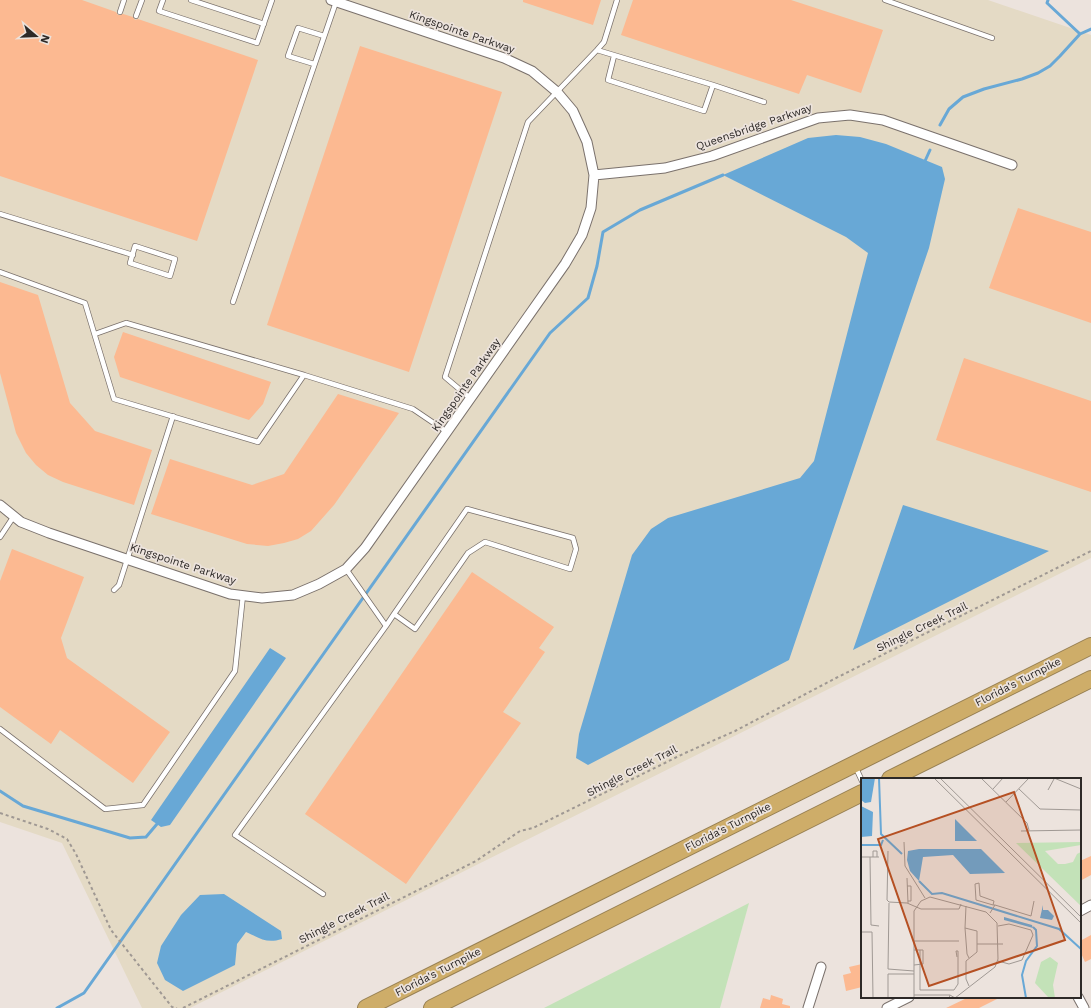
<svg xmlns="http://www.w3.org/2000/svg" width="1091" height="1008" font-family="'Work Sans',sans-serif">
<style>
.industrial{fill:#e4dac5}
.green{fill:#c3e2b8}
.water{fill:#68a8d6}
.lines{fill:none;stroke-linecap:round;stroke-linejoin:round}
.stream{stroke:#68a8d6;stroke-width:3}
.building{fill:#fcb991}
.lane-casing{stroke:#7a716c;stroke-width:6}
.street-casing{stroke:#7a716c;stroke-width:11}
.highway-casing{stroke:#967f52;stroke-width:18}
.path{stroke:#9f9893;stroke-width:2;stroke-dasharray:3 3;stroke-linecap:butt}
.lane{stroke:#fff;stroke-width:4.5}
.street{stroke:#fff;stroke-width:9}
.highway{stroke:#cead69;stroke-width:16}
.labels{text-anchor:middle;dominant-baseline:central;stroke-width:3.5;stroke-linejoin:round;paint-order:stroke}
.street-label{font-size:11px;fill:#2d2927;stroke:#ece3dd}
.inset-river{fill:none;stroke:#68a8d6;stroke-width:2}
.inset-road{fill:none;stroke:#a09994;stroke-width:1}
.view{fill:#b55023;fill-opacity:0.15;stroke:#b55023;stroke-width:2}
.inset-edge{fill:none;stroke:#2d2927;stroke-width:2}
</style>
<rect width="100%" height="100%" fill="#ece3dd"/>
<path class="industrial" d="M0 0H988L1091 35V558L190 1008H142L62 843 0 822Z"/>
<path class="green" d="M749 903 720 1008H544Z"/>
<path class="water" d="M836 135 860 137 886 144 942 167 945 179 929 248 789 660 588 765 576 758 579 734 632 555 651 529 668 518 800 478 814 461 868 253 846 237 723 175 808 138Z
M903 505 1049 551 853 650Z
M270 648 286 658 170 825 161 827 151 820Z
M224 894 281 931 282 939C266 944 260 938 246 932L237 944 235 965 183 991 165 980 157 963 161 946 181 915 200 895Z"/>
<g class="lines">
<path class="stream" d="M1048 0 1047 3 1080 34
M940 125 949 109 963 97 984 89 1022 79 1038 73 1050 66 1060 56 1080 34 1091 29
M925 161 930 150
M0 791 23 806 130 838 146 837 157 824
M57 1008 84 993 550 333 588 298 597 266 603 232 640 210 723 175"/>
</g>
<path class="building" d="M0 0H82L116 12 118 15 123 14 133 17 135 20 138 19 258 60 197 241 0 176Z
M523 0H601L593 25 523 2Z
M633 0H791L883 30 861 93 807 75 799 94 621 35Z
M360 46 502 92 409 372 267 325Z
M1018 208 1091 232V323L989 288Z
M0 282 38 295 70 403 95 431 152 450 134 505 63 482 48 475 36 465 26 453 16 433 0 373Z
M123 332 271 382 263 404 249 420 120 377 114 357Z
M964 358 1091 401V492L936 440Z
M338 394 399 413 334 505 311 531 298 539 284 543 268 546 247 544 151 514 170 459 252 485 284 474Z
M12 549 84 577 61 638 67 658 170 732 133 783 60 730 51 744 0 707V581Z
M472 572 554 627 539 648 545 652 503 712 521 723 406 884 305 814Z
M1091 856V875L1080 881V861Z
M1091 935V959L1085 962 1080 951V941Z
M862 964V987L846 991 843 975 851 973 849 967Z
M771 995 783 999 782 1004 790 1006V1008H760L763 998 770 1000Z
M969 997H1001L979 1008H946Z"/>
<g class="lines">
<defs>
<path id="lane" d="M163 0 159 11 257 43 272 0
M191 0 264 24
M885 0 992 38
M120 12 124 0
M136 16 142 0
M597 50 713 85 764 102
M614 56 608 80 704 111 713 85
M314 64 288 56 298 28 324 36
M0 214 133 255
M135 246 175 259 170 276 130 263Z
M0 272 85 303 114 399 258 442 304 375 413 409 447 432
M233 302 336 2
M95 334 126 323 304 375
M471 399 445 377 528 122 597 50 604 42 617 0
M0 537 14 516
M114 590 119 585 173 416
M386 626 394 614 467 509 573 538 576 549 570 569 485 542 468 553 415 629 394 614
M0 729 105 809 143 805 235 671 243 595
M855 766 862 781
M323 894 235 835 386 626 346 569"/>
<path id="street" d="M594 175 665 168 712 156 818 118 850 115 883 120 1012 165
M0 505 21 522 49 533 230 594 262 598 293 595 319 584 346 569 365 548 565 264 582 235 591 208 594 175 587 142 573 111 557 92 532 71 504 58 331 0
M1080 911 1091 905
M1078 997 1084 1008
M808 1008 821 967
M887 1008 909 997"/>
<path id="highway" d="M890 779 1091 679
M366 1008 1091 646
M432 1008 862 793"/>
</defs>
<use href="#lane" class="lane-casing"/>
<use href="#street" class="street-casing"/>
<use href="#highway" class="highway-casing"/>
<path class="path" d="M0 813 48 829 67 839 76 854 111 930 172 1007 177 1008
M183 1008 476 861 520 831 533 828 685 753 735 731 836 678 1091 551"/>
<use href="#lane" class="lane"/>
<use href="#street" class="street"/>
<use href="#highway" class="highway"/>
</g>
<g class="labels">
<g class="street-label">
<text transform="translate(462 32) rotate(19)">Kingspointe Parkway</text>
<text transform="translate(754 127) rotate(-19)">Queensbridge Parkway</text>
<text transform="translate(466 385) rotate(-55)">Kingspointe Parkway</text>
<text transform="translate(183 564) rotate(18)">Kingspointe Parkway</text>
<text transform="translate(922 627) rotate(-26)">Shingle Creek Trail</text>
<text transform="translate(1018 682) rotate(-27)">Florida's Turnpike</text>
<text transform="translate(632 771) rotate(-27)">Shingle Creek Trail</text>
<text transform="translate(728 827) rotate(-27)">Florida's Turnpike</text>
<text transform="translate(344 918) rotate(-27)">Shingle Creek Trail</text>
<text transform="translate(438 972) rotate(-27)">Florida's Turnpike</text>
</g>
</g>
<g transform="translate(861 778)">
<rect width="220" height="220" fill="#ece3dd"/>
<path d="M220 64V67L184 73 197 86H204L212 84 216 76 220 74V128L155 65ZM189 179 197 185 192 207 194 220 187 219 174 205 180 184Z" fill="#c3e2b8"/>
<path d="M0 0H14L10 24 4 25 0 22ZM0 28 12 34 11 58 0 59ZM94 41 116 63H94ZM58 71H120L144 95 109 96 92 77 62 79 58 103 49 93 46 82 47 73ZM182 127V132H187L193 138 191 142 179 140ZM143 139 171 147 172 150 143 142Z" fill="#68a8d6"/>
<path class="inset-river" d="M18 0 20 56 41 76M0 67H20L22 62M58 103 71 116 81 115 198 151 220 171M165 220 161 197 165 183 176 168 175 152 172 149"/>
<path class="inset-road" d="M73 0 220 145M79 0 220 139M120 0 166 45 168 52M193 0 220 11M132 11 142 0M158 11 179 31 220 32M187 12 193 1M145 24 168 0M160 53 220 52M43 64 44 88 64 120M27 73 26 122 28 124 46 125 60 131H98L100 126M0 79H18M9 79 10 147 18 148M12 79V73H16V79M46 100 47 125M46 108H50V123H47M28 125 27 191 53 193M132 127 133 123 119 118 118 105 114 106 115 122 132 127H134M105 128 104 150 116 153V174L105 183V201L108 208M129 135 134 127 170 138 173 123M104 150 106 176 108 180M0 154H11L12 220M53 163H98M116 166H142M59 172V212H93L97 206V173H95L96 179M137 183 148 186 161 182 172 157 170 152 148 146 137 148M53 187 62 186V172H53M53 217H89L88 220M27 220V196H53M53 220V133L60 123 69 119 125 134 136 145 137 181 134 189 94 220 89 217"/>
<path class="view" d="M153 14 204 162 68 208 17 61Z"/>
<rect width="220" height="220" class="inset-edge"/>
</g>
<g transform="translate(36 36) rotate(109)" stroke="#ece3dd" stroke-width="3" paint-order="stroke">
<path d="M0-3L7 15L0 10L-7 15Z" fill="#2d2927"/>
<text y="-6" font-size="11" font-weight="bold" text-anchor="middle" fill="#2d2927">N</text>
</g>
</svg>
